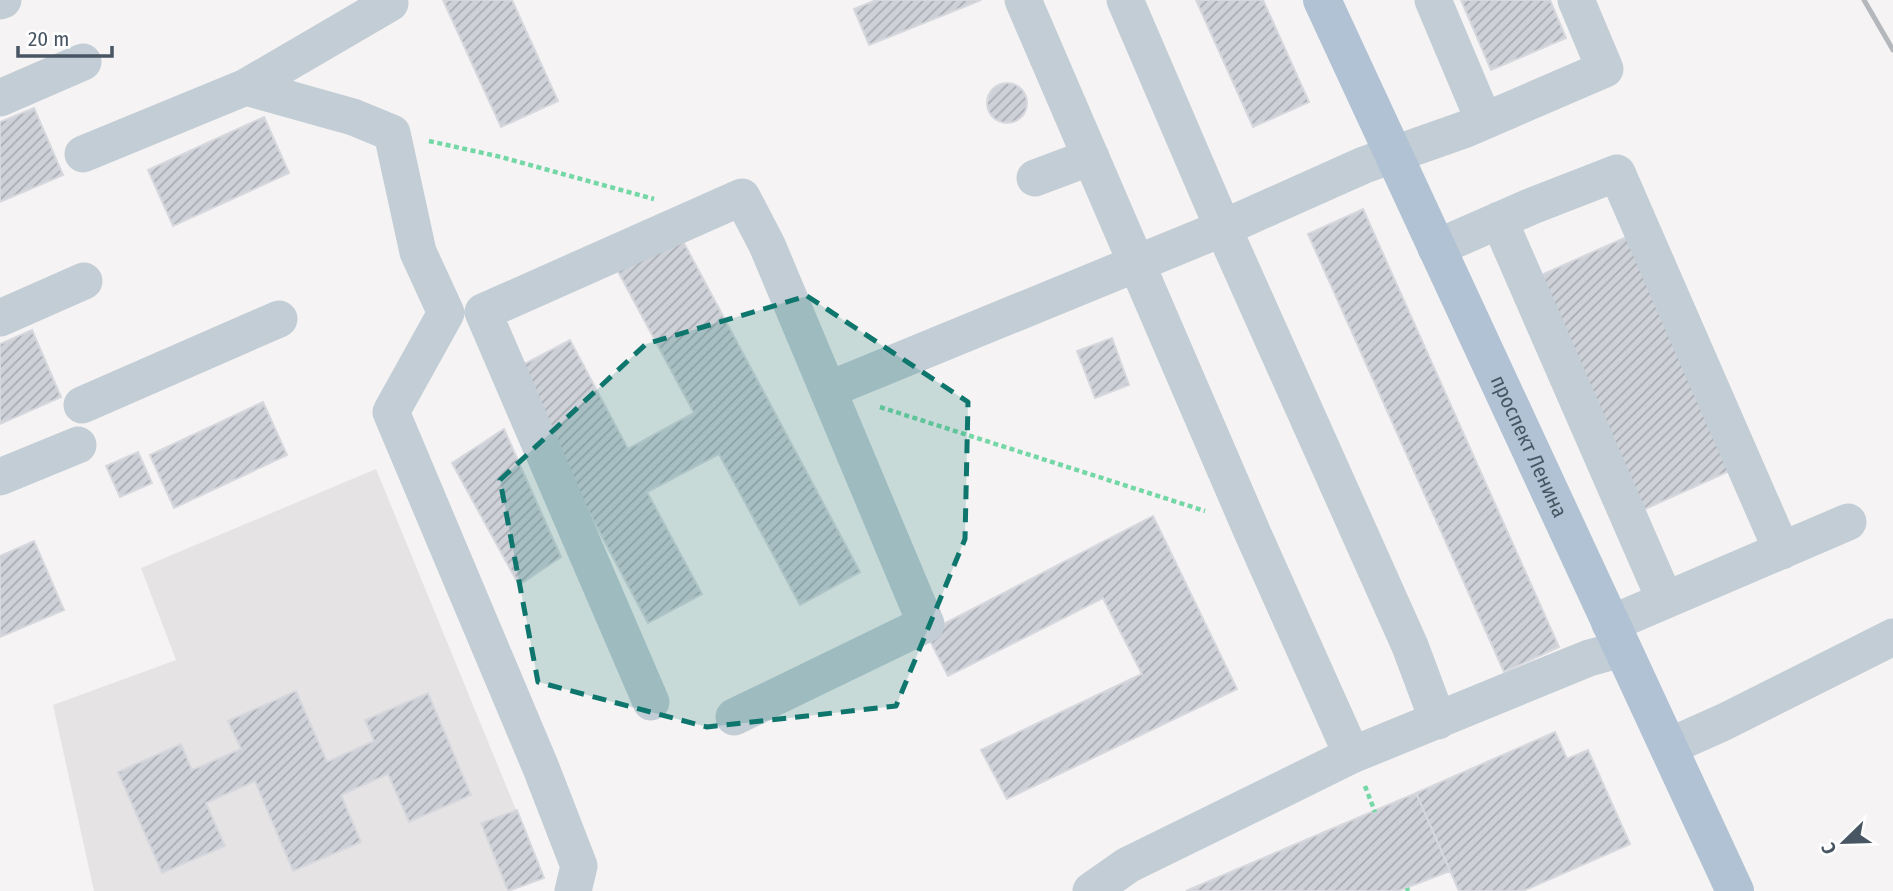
<svg xmlns="http://www.w3.org/2000/svg" width="1893" height="891" font-family="'Fira Sans Condensed',sans-serif">
<style>
.education{fill:#e6e3e4}
.building{fill:url(#building-hatch);stroke:#d6d8de;stroke-width:2}
.lines{fill:none;stroke-linecap:round;stroke-linejoin:round}
.path{stroke:#73d7a6;stroke-width:4.5;stroke-dasharray:5 3.5;stroke-linecap:butt}
.minor{stroke:#c2cdd5;stroke-width:37}
.major{stroke:#b0c2d3;stroke-width:38}
.rail{stroke:#b4b8bd;stroke-width:5}
.marked{fill:#0f766e;fill-opacity:0.2;stroke:#0f766e;stroke-width:5;stroke-dasharray:14 9;stroke-linejoin:round}
.labels{text-anchor:middle;dominant-baseline:central;stroke-width:5;stroke-linejoin:round;paint-order:stroke}
.street-label{font-size:21px;fill:#485663;stroke:#fff}
</style>
<defs>
<pattern id="building-hatch" width="6" height="6" patternUnits="userSpaceOnUse" patternTransform="scale(1.75)"><rect width="6" height="6" fill="#ced1d8"/><path d="M-1 1l2-2M0 6l6-6M5 7l2-2" fill="none" stroke="#a9acb3"/></pattern>
</defs>
<rect width="100%" height="100%" fill="#f5f3f3"/>
<path class="education" d="M376 469 544 878 511 891H94L53 705 176 660 141 568Z"/>
<path class="building" d="M443 0H512L558 101 501 127Z
M876 0H981L869 45 854 9Z
M1196 0H1263L1309 102 1253 127Z
M1461 0H1550L1566 38 1491 70Z
M987 103a20 20 0 1 1 40 0a20 20 0 1 1-40 0Z
M34 108 63 175 0 202V122Z
M264 117 289 173 173 226 148 170Z
M1363 209 1559 647 1504 672 1308 234Z
M677 230 860 572 800 605 719 454 647 492 702 594 648 623 513 370 570 340 628 449 694 413 614 264Z
M1631 235 1736 468 1634 514 1530 280Z
M32 330 61 397 0 424V344Z
M1112 338 1129 385 1095 398 1077 351Z
M263 402 287 455 174 508 150 455Z
M504 429 561 557 519 585 452 463Z
M138 452 152 483 120 497 106 466Z
M1153 516 1237 689 1007 799 981 750 1142 674 1103 598 948 676 926 633Z
M34 541 64 610 0 637V556Z
M296 691 327 762 374 741 365 720 428 693 471 795 409 822 388 774 341 795 361 842 293 871 255 781 206 803 225 846 162 873 118 772 181 744 192 770 241 749 228 721Z
M1555 732 1567 759 1588 750 1630 844 1523 891H1459L1416 793Z
M1416 793 1450 871 1398 891H1186Z
M517 810 544 878 508 891 481 823Z"/>
<g class="lines">
<path class="path" d="M429 141 501 157 654 199
M880 407 1205 511
M1365 786 1375 812
M1407 888 1408 891"/>
<path class="minor" d="M1023 0 1253 534 1352 755
M1125 0 1223 228 1410 646 1438 721
M1433 0 1484 121
M0 1 3 0
M246 87 353 117 392 133 418 252 446 313 391 412 541 768 579 866 573 891
M0 98 83 62
M83 154 246 87 390 3
M1035 178 1091 157
M1499 220 1665 600
M1436 248 1532 206 1617 173 1782 551
M0 318 84 281
M828 390 1223 228 1364 165 1466 129 1605 69 1576 0
M82 405 279 319
M0 477 78 445
M1610 624 1848 522
M651 702 483 312 742 197 767 245 926 624 734 717
M1668 747 1724 722 1893 637
M1091 891 1128 865 1352 755 1589 658 1622 649"/>
<path class="major" id="s1" d="M1322 0 1735 891"/>
<path class="rail" d="M1864 0 1893 50"/>
</g>
<path class="marked" d="M807 296 968 402 965 539 896 706 707 727 538 682 500 480 646 344Z"/>
<g class="labels">
<g class="street-label">
<text stroke="none"><textPath href="#s1" startOffset="492">проспект Ленина</textPath></text>
</g>
</g>
<g transform="translate(1844 842) rotate(247)" stroke="#ffffff" stroke-width="5" paint-order="stroke">
<path d="M0-5L12 26L0 18L-12 26Z" fill="#485663"/>
<text y="-10" font-size="19" font-weight="bold" text-anchor="middle" fill="#485663">С</text>
</g>
<path d="M18 46v10h94v-10" fill="none" stroke="#485663" stroke-width="3.5"/>
<text x="28" y="46" font-size="21" fill="#485663" stroke="#ffffff" stroke-width="5" paint-order="stroke">20 m</text>
</svg>
